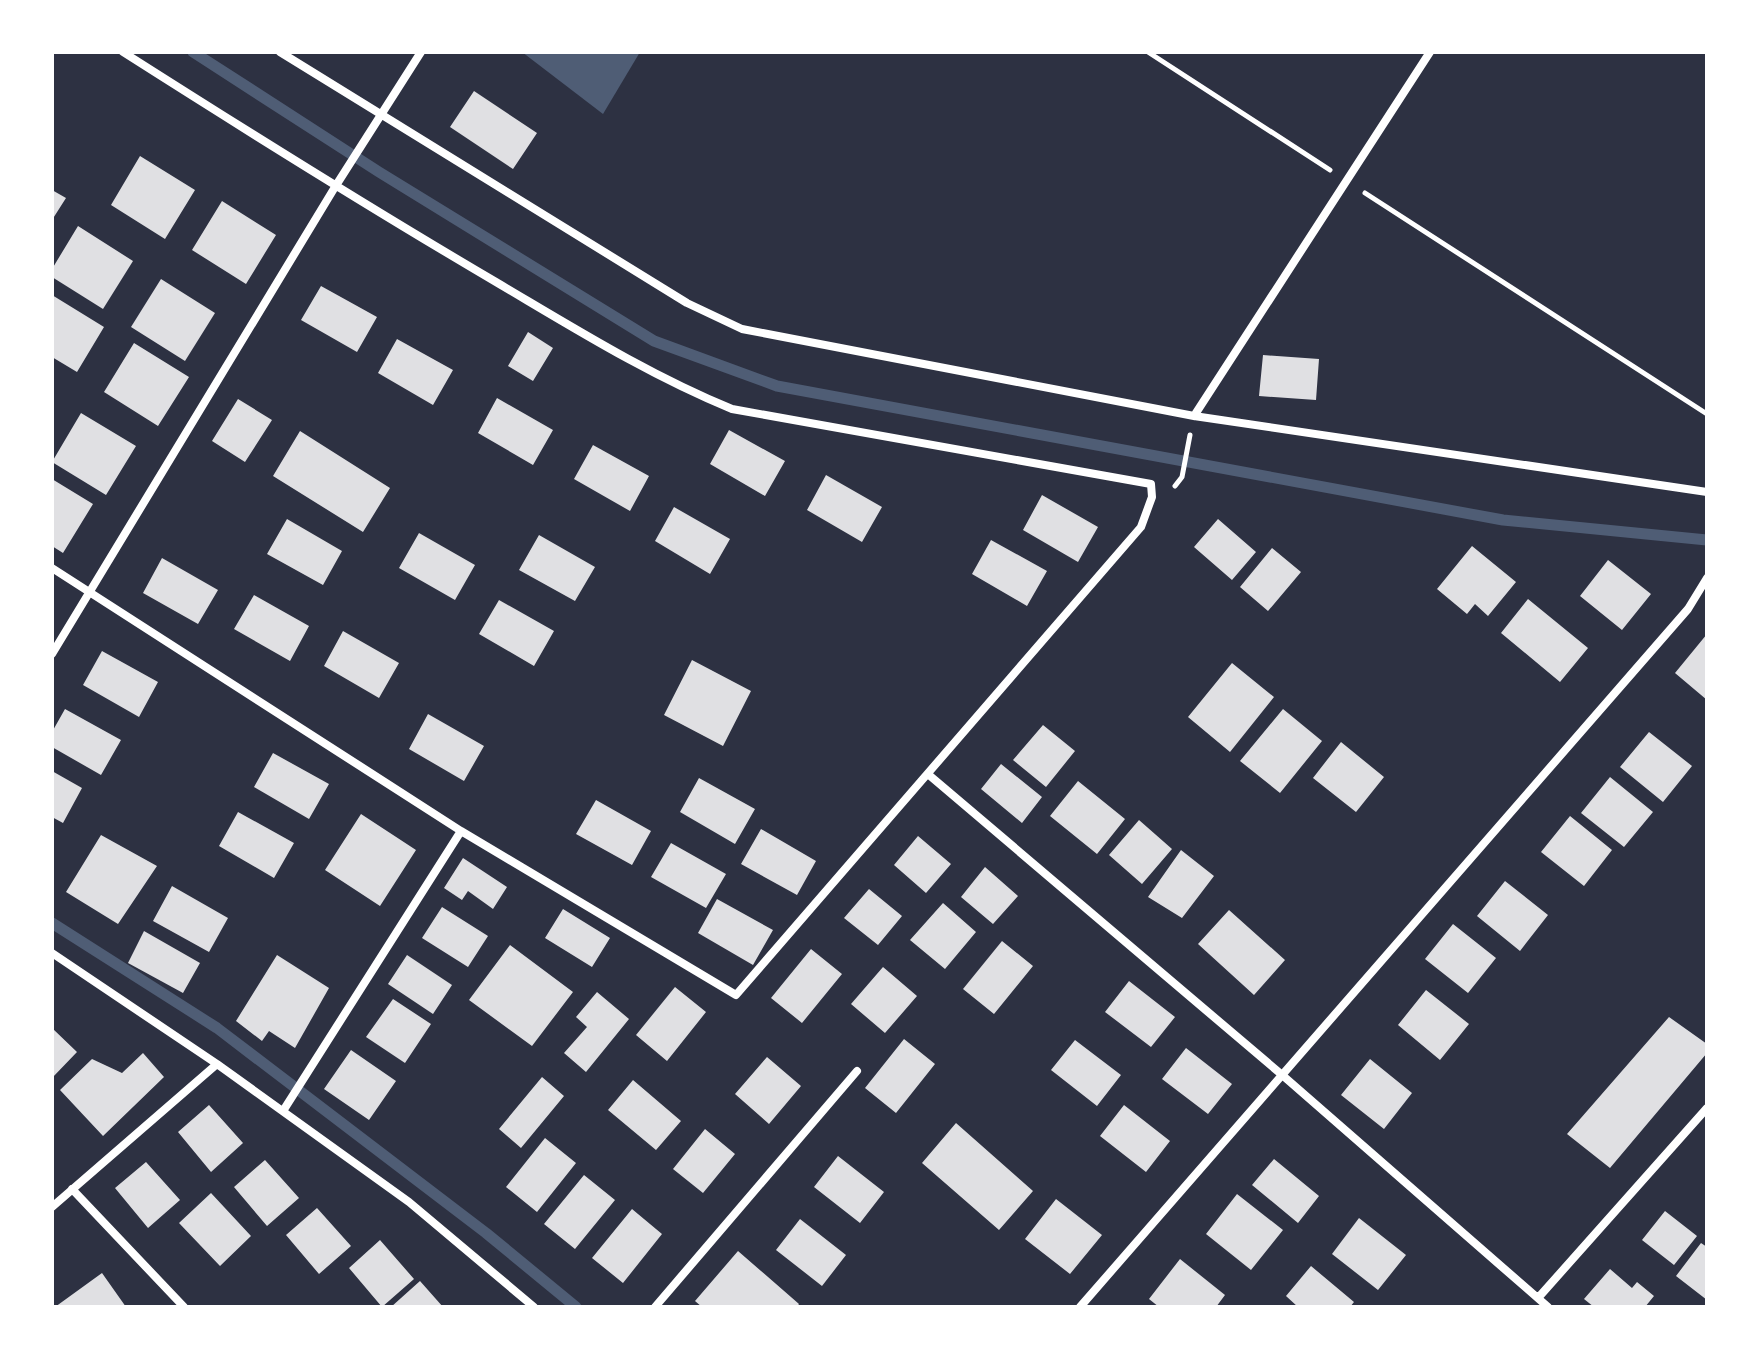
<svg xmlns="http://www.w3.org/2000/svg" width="1759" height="1359" font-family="Commissioner,sans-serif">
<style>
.water{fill:#4f5d75}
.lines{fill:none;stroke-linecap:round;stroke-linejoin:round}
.stream{stroke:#4f5d75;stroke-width:11}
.building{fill:#e0e0e3}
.path{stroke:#fff;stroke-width:5}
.minor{stroke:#fff;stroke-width:8}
</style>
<rect width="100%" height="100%" fill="#2d3142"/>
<path class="water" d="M522 52H640L603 114Z"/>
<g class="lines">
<path class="stream" d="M193 52 379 172 654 341 777 386 1503 520 1707 540
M52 923 217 1028 486 1233 576 1307"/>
</g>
<path class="building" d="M474 91 537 133 513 169 450 127Z
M140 156 195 190 165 239 111 205Z
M52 190 66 198 52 220Z
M222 201 276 235 246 284 192 250Z
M78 226 133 261 103 309 52 277V269Z
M161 279 215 313 185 361 131 327Z
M321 286 377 317 357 352 301 320Z
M52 295 104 327 77 372 52 357Z
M528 332 553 348 533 381 508 366Z
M397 339 453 370 433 405 378 373Z
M134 343 189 377 158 426 104 392Z
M1263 355 1319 359 1316 400 1259 396Z
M497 398 553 430 533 465 478 433Z
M238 399 272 420 245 462 212 441Z
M81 413 136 446 106 495 52 462Z
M729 430 785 461 765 496 710 464Z
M300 431 390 488 363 532 273 476Z
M593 445 649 476 630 511 574 479Z
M826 475 882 507 862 542 807 510Z
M52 479 93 504 63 553 52 546Z
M1042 495 1098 527 1078 562 1023 530Z
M674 507 730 539 710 574 655 541Z
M287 519 342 551 323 585 267 554Z
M1218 519 1256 552 1232 580 1194 547Z
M419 533 475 565 455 600 399 568Z
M539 535 595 567 575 601 519 570Z
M991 540 1047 571 1027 606 972 574Z
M1472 546 1516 582 1488 616 1475 604 1467 614 1437 589Z
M1272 548 1301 572 1268 611 1240 587Z
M162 558 218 590 198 624 143 593Z
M1608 560 1651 594 1622 630 1580 596Z
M254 595 309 626 290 661 234 629Z
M1528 599 1588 648 1560 682 1501 633Z
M499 600 554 631 534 666 479 634Z
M343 631 399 663 379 698 324 666Z
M1707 634V700L1675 673Z
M102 651 158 682 139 717 83 685Z
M692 660 751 691 723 746 664 715Z
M1232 663 1274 697 1230 752 1188 717Z
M65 709 121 740 101 775 52 747V732Z
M1283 709 1322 741 1280 793 1240 761Z
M428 714 484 746 464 781 409 749Z
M1043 725 1075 751 1046 787 1013 760Z
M1649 732 1692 766 1663 802 1620 767Z
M1341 742 1384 777 1356 812 1313 778Z
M273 753 329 784 309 819 254 787Z
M1001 764 1042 797 1022 823 981 789Z
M52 771 82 788 63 823 52 817Z
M1610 777 1653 812 1624 847 1581 813Z
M699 778 755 809 735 844 680 812Z
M1078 781 1125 819 1097 854 1050 816Z
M596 800 651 831 632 865 576 834Z
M238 812 294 843 274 878 219 846Z
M361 814 416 850 380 906 325 870Z
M1570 816 1612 850 1584 886 1541 852Z
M1139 820 1172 849 1142 884 1109 855Z
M761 829 816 861 797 895 741 864Z
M101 835 157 866 118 924 66 892Z
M918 836 951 864 926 893 894 865Z
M671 843 726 874 706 908 651 877Z
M1181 850 1214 876 1182 918 1148 897Z
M463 858 507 887 493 909 468 891 462 900 444 888Z
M985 867 1018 896 993 924 961 897Z
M1505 881 1548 915 1520 951 1477 916Z
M172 886 228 918 209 952 153 921Z
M869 889 902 916 878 945 844 918Z
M717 899 773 930 753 965 698 933Z
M943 903 976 932 945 969 910 940Z
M442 907 488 936 468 967 422 938Z
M563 909 610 938 592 967 545 938Z
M1229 910 1285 960 1254 995 1198 944Z
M1453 924 1496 958 1468 993 1425 959Z
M144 931 200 963 183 993 128 963Z
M1002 941 1033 966 994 1014 963 989Z
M510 945 573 992 532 1046 469 1000Z
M811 949 842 974 802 1023 771 998Z
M277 955 329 988 295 1048 269 1031 262 1041 236 1021Z
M407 955 452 985 433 1014 388 984Z
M883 967 917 996 885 1033 851 1004Z
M1129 981 1175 1017 1151 1047 1105 1012Z
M675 987 706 1012 667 1061 636 1035Z
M1426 990 1469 1024 1440 1060 1398 1025Z
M597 992 629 1019 586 1072 564 1053 587 1027 576 1017Z
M393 999 431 1024 405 1063 366 1037Z
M1669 1017 1707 1044V1053L1610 1168 1567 1134Z
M52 1028 77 1052 52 1078Z
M904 1039 935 1064 896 1113 865 1088Z
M1075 1040 1121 1075 1097 1106 1051 1070Z
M1186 1048 1232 1084 1208 1114 1162 1079Z
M351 1050 396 1081 369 1120 324 1089Z
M143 1053 164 1077 103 1136 60 1090 92 1059 122 1073Z
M767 1057 801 1086 769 1124 735 1094Z
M1370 1059 1412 1093 1384 1129 1341 1095Z
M542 1077 564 1096 521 1148 499 1129Z
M633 1080 681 1121 656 1150 608 1110Z
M209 1105 243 1143 211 1172 178 1132Z
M1124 1105 1170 1141 1146 1172 1100 1136Z
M956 1123 1033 1191 999 1230 922 1163Z
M705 1129 735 1154 703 1193 673 1169Z
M545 1138 576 1163 537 1212 506 1187Z
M838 1156 884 1192 860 1223 814 1187Z
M1274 1159 1319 1196 1298 1223 1252 1185Z
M265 1160 299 1198 267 1226 234 1187Z
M146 1162 180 1200 148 1228 115 1188Z
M584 1175 615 1200 575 1249 544 1224Z
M211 1193 251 1236 220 1266 179 1223Z
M1237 1194 1283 1230 1251 1270 1206 1234Z
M1056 1199 1102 1235 1070 1274 1025 1239Z
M317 1208 351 1246 319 1274 286 1235Z
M632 1209 662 1234 623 1283 592 1258Z
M1665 1211 1697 1236 1674 1265 1642 1240Z
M1359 1218 1406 1255 1378 1290 1332 1254Z
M800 1219 846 1255 822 1286 776 1250Z
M380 1240 414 1279 382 1307 349 1268Z
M1701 1243 1707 1247V1300L1676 1276Z
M738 1251 799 1304 797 1307H702L695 1301Z
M1180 1259 1225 1295 1216 1307H1159L1149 1299Z
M1311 1266 1354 1302 1350 1307H1298L1286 1296Z
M1610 1269 1632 1288 1637 1282 1654 1296 1645 1307H1594L1584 1299Z
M102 1273 126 1307H55Z
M420 1281 443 1307H391Z"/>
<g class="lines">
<path class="path" d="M1148 52 1330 170
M1365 193 1707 414
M1175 486 1182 477 1190 435"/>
<path class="minor" d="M280 52 687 303 742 329 1194 416 1707 492
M1194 416 1430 52
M52 568 461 831 736 995 1141 527 1152 497 1151 484 732 409C649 375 574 328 496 282 370 208 247 131 123 52
M52 654 335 187 421 52
M929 775 1281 1074 1548 1307
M52 953 217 1064 409 1202 534 1307
M283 1111 461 831
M72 1189 184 1307
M52 1207 217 1064
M1538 1298 1707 1108
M655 1307 857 1071
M1080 1307 1688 609 1707 578"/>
</g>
<rect width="1759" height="1359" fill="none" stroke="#ffffff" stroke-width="108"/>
</svg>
